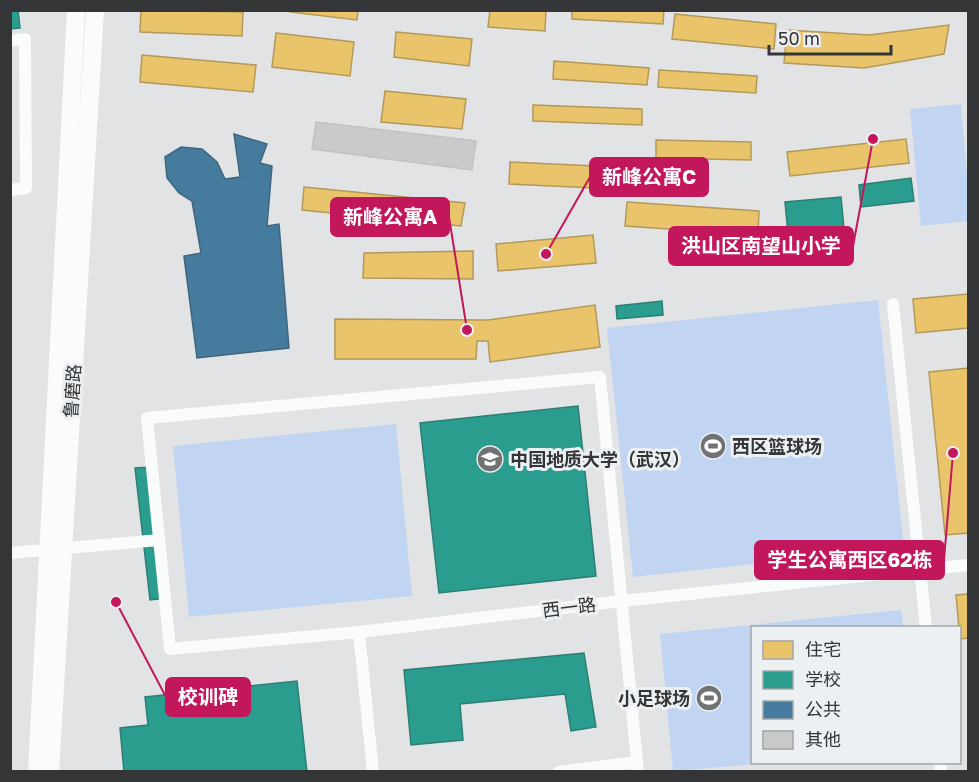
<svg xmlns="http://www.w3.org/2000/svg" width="979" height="782" font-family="'Golos Text','Noto Sans SC',sans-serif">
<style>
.green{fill:#c1d5f2}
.homes{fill:#e9c46a;stroke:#b3995a;stroke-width:1.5}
.schools{fill:#2a9d8f;stroke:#2d7e74;stroke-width:1.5}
.public{fill:#457b9d;stroke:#40667e;stroke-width:1.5}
.building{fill:#c9caca;stroke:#c2c2c2;stroke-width:1.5}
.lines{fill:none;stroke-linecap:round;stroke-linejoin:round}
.minor{stroke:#fafbfb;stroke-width:12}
.secondary{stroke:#fafbfb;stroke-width:18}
.labels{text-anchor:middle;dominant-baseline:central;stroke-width:6;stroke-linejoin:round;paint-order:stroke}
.street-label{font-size:18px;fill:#343536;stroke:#edf0f3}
.poi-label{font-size:18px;font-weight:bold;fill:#343536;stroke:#edf0f3;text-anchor:start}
.leader{fill:none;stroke:#c2185b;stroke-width:2}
.callout-dot{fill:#c2185b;stroke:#edf0f3;stroke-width:2}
.callout{fill:#c2185b;stroke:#c2185b;stroke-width:2}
.callout-label{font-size:20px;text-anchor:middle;font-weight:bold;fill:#fff}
</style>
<rect width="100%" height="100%" fill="#e1e3e5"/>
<path class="green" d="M961 104 968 187V221L921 226 910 109Z
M878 300 904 548 633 577 607 328Z
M396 424 412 596 189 617 173 446Z
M901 610 903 627 752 628V762L771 763 673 771 660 634Z"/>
<path class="homes" d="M141 10 243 12 242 36 140 32Z
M291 10H358L357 20 290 12Z
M490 10H546L545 31 488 27Z
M572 10H664L663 24 572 19Z
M675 14 776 24 774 49 672 39Z
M949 25 944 54 864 68 784 63 787 30 869 35Z
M396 32 472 39 469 66 394 57Z
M276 33 354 42 350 76 272 67Z
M142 55 256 65 253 92 140 82Z
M554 61 649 68 647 85 553 79Z
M659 70 757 76 756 93 658 87Z
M385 91 466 99 462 129 381 122Z
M533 105 642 109V125L533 121Z
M906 139 909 163 790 176 787 152Z
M656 140 751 142V160L656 158Z
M510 162 617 167 616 189 509 184Z
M304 187 465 203 461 226 302 210Z
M627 202 759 211 758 235 625 226Z
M593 235 596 263 498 271 496 244Z
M473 251V279L363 278 364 253Z
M968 294V328L916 333 913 299Z
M595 305 600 347 490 362 488 341H477L476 359H335V319L488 320Z
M968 368V533L945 535 929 372Z
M968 594V638L960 639 956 595Z"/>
<path class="schools" d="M10 10H18L20 28 10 29Z
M911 178 914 201 861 207 859 185Z
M841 197 845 239 789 244 785 202Z
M662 301 663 315 617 319 616 306Z
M578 406 596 576 439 593 420 423Z
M152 467 166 598 150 600 135 468Z
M584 653 596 727 571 731 565 694 460 704 463 740 411 745 404 670Z
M297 681 307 772H124L120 728 148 725 145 697Z"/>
<path class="public" d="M234 134 267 144 260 163 272 166 267 226 279 224 289 348 197 358 184 256 201 253 192 201 179 193 167 178 165 157 181 147 202 149 217 162 225 179 240 177Z"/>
<path class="building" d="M316 122 476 141 472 170 312 149Z"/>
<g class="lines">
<path class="minor" d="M10 41 25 39 26 188 10 190
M893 304 926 628
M10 553 159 540
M359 632 373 772
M940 762 941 772
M559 772 637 762
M638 772 600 377 147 418 170 649 359 632 622 601 968 565"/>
<path class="secondary" d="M37 772 76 10
M50 772 95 10"/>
</g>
<defs>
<symbol id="stadium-disc" viewBox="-11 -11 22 22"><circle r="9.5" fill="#717273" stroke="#edf0f3"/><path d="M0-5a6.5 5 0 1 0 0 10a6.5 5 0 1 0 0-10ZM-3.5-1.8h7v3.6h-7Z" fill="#fff"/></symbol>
<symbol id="university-disc" viewBox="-11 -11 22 22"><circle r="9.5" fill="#717273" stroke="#edf0f3"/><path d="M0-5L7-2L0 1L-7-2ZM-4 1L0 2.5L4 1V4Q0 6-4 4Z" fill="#fff"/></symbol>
</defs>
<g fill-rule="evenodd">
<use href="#stadium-disc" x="698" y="431" width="30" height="30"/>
<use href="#university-disc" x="475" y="444" width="30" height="30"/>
<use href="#stadium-disc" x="694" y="683" width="30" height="30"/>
</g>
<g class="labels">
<g class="street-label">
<text transform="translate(72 391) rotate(-86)">鲁磨路</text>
<text transform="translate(569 607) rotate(-7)">西一路</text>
</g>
<g class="poi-label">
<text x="732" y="446">西区篮球场</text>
<text x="510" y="459">中国地质大学（武汉）</text>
<text x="690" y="698" text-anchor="end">小足球场</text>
</g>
</g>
<path class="leader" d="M546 254L590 177M467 330L449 217M873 139L853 246M953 453L944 560M116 602L166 697"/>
<g class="callout-dot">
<circle cx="546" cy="254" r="6"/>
<circle cx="467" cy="330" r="6"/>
<circle cx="873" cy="139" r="6"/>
<circle cx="953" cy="453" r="6"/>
<circle cx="116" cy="602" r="6"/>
</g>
<g class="callout">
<rect x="590" y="158" width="118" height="38" rx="6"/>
<rect x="331" y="198" width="118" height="38" rx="6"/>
<rect x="669" y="227" width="184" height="38" rx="6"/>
<rect x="755" y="541" width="189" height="38" rx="6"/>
<rect x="166" y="678" width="84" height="38" rx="6"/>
</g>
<g class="callout-label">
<text x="649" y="184">新峰公寓C</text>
<text x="390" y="224">新峰公寓A</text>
<text x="761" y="253">洪山区南望山小学</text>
<text x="850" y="567">学生公寓西区62栋</text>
<text x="208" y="704">校训碑</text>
</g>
<rect width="979" height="782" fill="none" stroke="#343536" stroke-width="24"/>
<rect x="751" y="626" width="210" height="138" fill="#edf0f3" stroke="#a3a5a7" stroke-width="1.5"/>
<rect x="763" y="641" width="30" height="18" fill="#e9c46a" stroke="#a3a5a7" stroke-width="1.5"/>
<text x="805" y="656" font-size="18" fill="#343536">住宅</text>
<rect x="763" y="671" width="30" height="18" fill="#2a9d8f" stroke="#a3a5a7" stroke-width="1.5"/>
<text x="805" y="686" font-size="18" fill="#343536">学校</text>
<rect x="763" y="701" width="30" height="18" fill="#457b9d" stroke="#a3a5a7" stroke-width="1.5"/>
<text x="805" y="716" font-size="18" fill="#343536">公共</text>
<rect x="763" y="731" width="30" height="18" fill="#c9caca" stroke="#a3a5a7" stroke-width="1.5"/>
<text x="805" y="746" font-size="18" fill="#343536">其他</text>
<path d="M769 45v9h122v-9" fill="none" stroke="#343536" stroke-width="3"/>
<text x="778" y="45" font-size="18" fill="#343536" stroke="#edf0f3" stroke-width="4.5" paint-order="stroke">50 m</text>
</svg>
